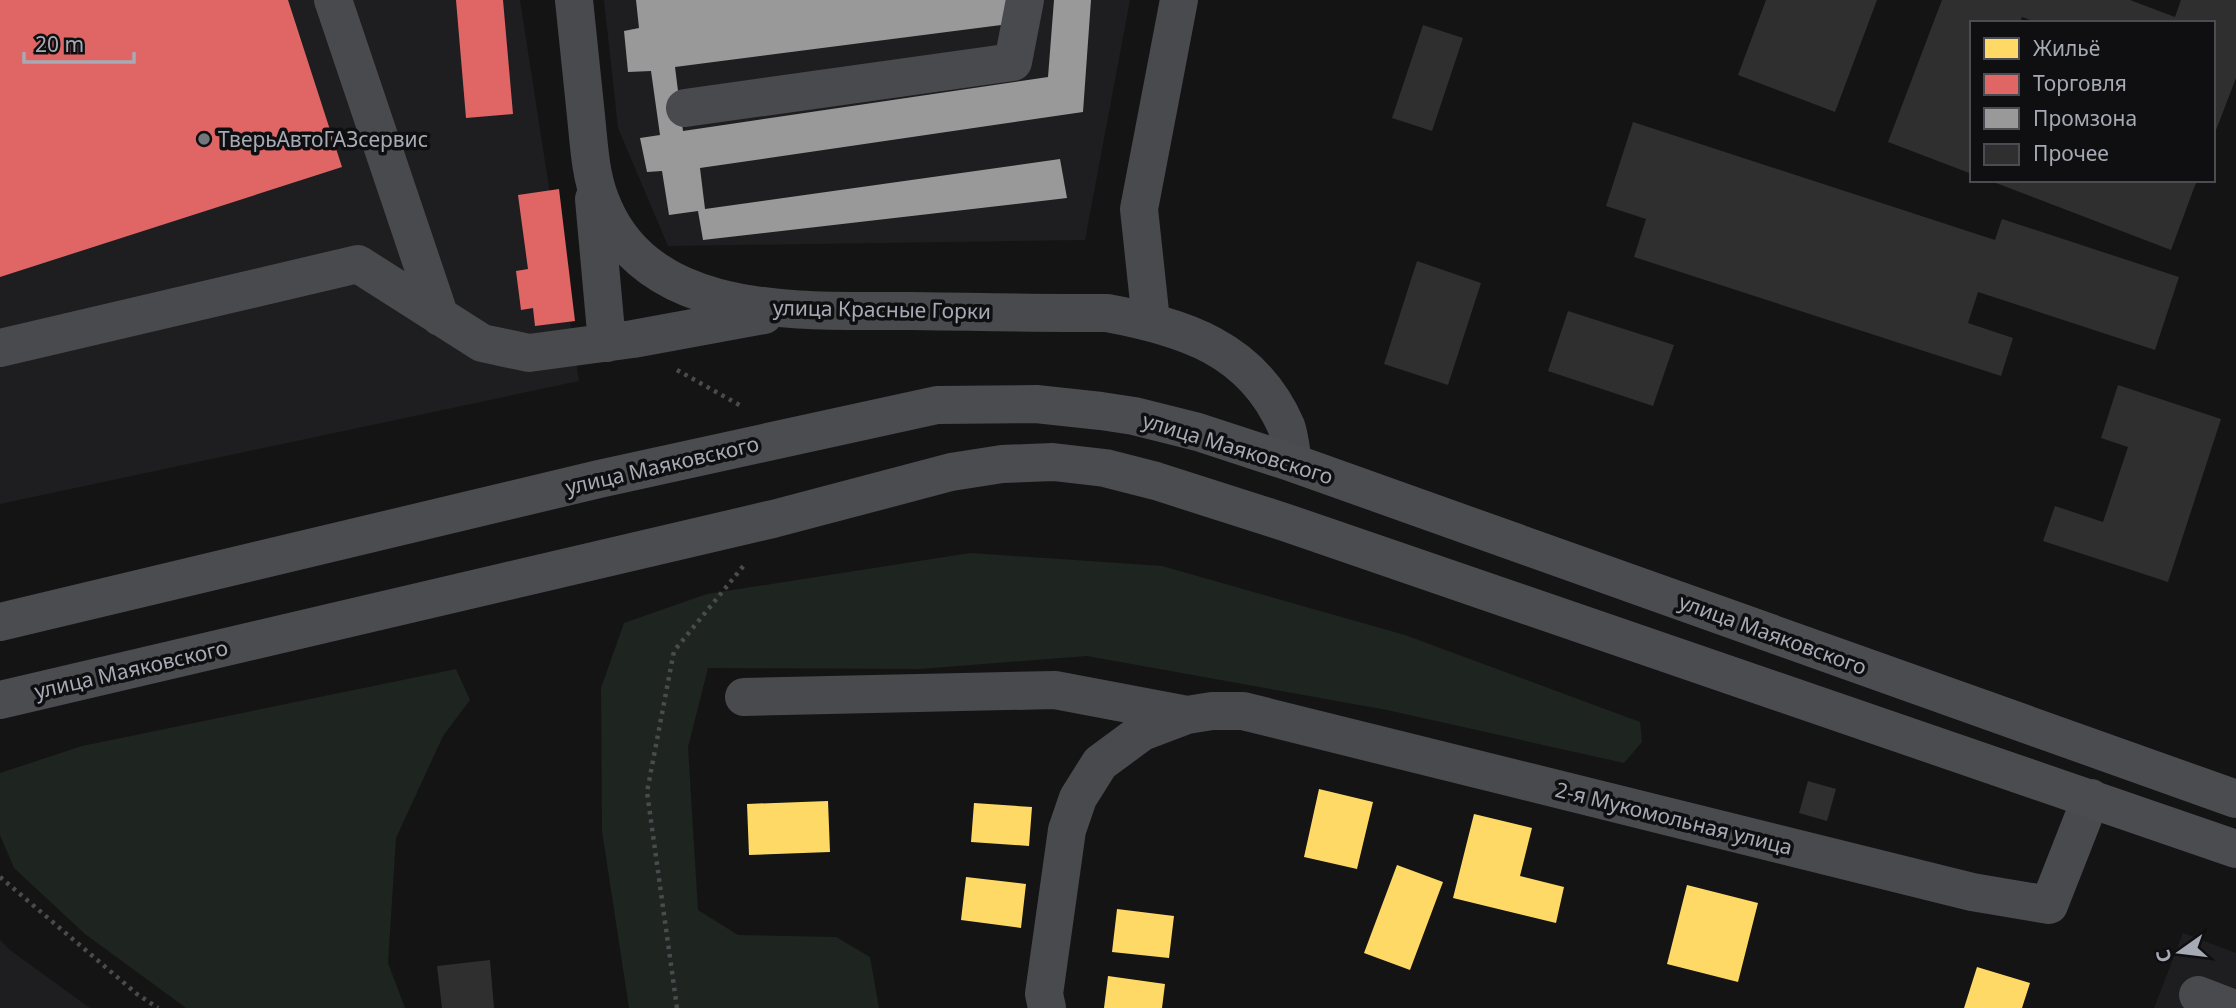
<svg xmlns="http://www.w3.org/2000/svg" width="2236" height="1008" font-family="'Noto Sans',sans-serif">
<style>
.built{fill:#1e1e20}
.green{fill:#1e241f}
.homes{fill:#ffd966}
.shops{fill:#e06666}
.industry{fill:#999}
.building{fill:#2f2f30}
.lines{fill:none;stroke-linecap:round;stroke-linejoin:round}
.path{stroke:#4a4b4e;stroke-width:4.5;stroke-dasharray:3.5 5;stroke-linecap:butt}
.minor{stroke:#494a4d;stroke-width:38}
.major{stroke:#4b4c4f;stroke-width:38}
.poi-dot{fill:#73767c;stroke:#0f0e10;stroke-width:2.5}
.labels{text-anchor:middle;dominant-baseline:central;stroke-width:7;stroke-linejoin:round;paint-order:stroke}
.poi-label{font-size:21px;fill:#a6aab4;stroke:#0f0e10;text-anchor:start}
.street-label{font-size:21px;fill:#a6aab4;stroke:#0f0e10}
</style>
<rect width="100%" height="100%" fill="#141414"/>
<path class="built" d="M0 0H520L579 381 0 504Z
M604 0H1130L1085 240 668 246 618 128Z
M2183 933 2236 953V1008H2154Z
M0 940 10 950 90 1008H0Z"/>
<path class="green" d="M970 553 1162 566 1405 635 1640 722 1642 742 1624 763 1387 710 1087 656 920 669 708 668 688 747 698 910 738 935 836 937 870 957 879 1008H629L602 831 601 688 624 623 707 594Z
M456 669 470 700 443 736 396 838 388 963 405 1008H186L85 934 14 868 0 835V773L82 746Z"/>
<path class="homes" d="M1319 789 1373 802 1357 869 1304 857Z
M828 801 830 852 749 855 747 804Z
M974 803 1032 807 1029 846 971 842Z
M1474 814 1532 828 1520 876 1564 887 1556 923 1453 898Z
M1397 865 1443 882 1410 970 1364 953Z
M966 877 1026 884 1021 928 961 920Z
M1687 885 1758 903 1738 982 1667 964Z
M1117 909 1174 916 1169 958 1112 952Z
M1977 967 2030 983 2022 1008H1964Z
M1108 976 1165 984 1162 1008H1104Z"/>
<path class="shops" d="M0 0H288L342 167 0 277Z
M456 0H503L513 114 466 118Z
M559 189 575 321 535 326 533 308 521 310 516 271 528 269 518 195Z"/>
<path class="industry" d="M636 0H1007L1009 24 675 67 683 131 1048 77 1054 0H1091L1083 112 700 168 705 209 1060 159 1067 198 703 240 698 211 669 215 662 171 647 172 640 138 660 135 651 71 628 72 624 31 639 28Z"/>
<path class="building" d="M1766 0H1877L1835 112 1738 75Z
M1942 0H2130L2175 17 2181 0H2236V78L2213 138V23H2038L2022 17 2020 23H1972V174L1888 142Z
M1423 25 1463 38 1432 131 1392 118Z
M1633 122 1995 240 2002 219 2179 277 2155 350 1978 292 1968 323 2013 338 2001 376 1634 257 1646 219 1606 206Z
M1988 180H2197L2171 250Z
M1417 261 1481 283 1448 385 1384 364Z
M1568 311 1674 345 1653 406 1548 371Z
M2118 385 2221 419 2168 582 2043 541 2055 506 2103 522 2128 447 2101 438Z
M1808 781 1836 789 1827 821 1799 813Z
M490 960 494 1008H442L437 966Z"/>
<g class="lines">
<path class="path" d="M677 370 743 407
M0 877 137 994 158 1008
M677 1008 647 792 674 651 745 564"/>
<path class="minor" d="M333 0 440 317
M574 0C578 39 582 77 586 116 589 144 590 173 600 199 646 323 804 310 911 311 976 312 1041 313 1107 313 1183 327 1252 348 1286 426 1290 437 1291 451 1293 463
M685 108 1013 62 1025 0
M594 199 607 343
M1151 321 1139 209 1179 0
M0 348 358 264 482 343 529 353 633 339 764 315
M744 697 1055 690 1187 715
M2198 995 2232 1008
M1047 1008 1044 994 1067 830 1078 798 1100 763 1142 732 1187 715 1212 711H1243L1972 892 2049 905 2091 798"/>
<path class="major" d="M0 622 599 479 937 405 1036 404 1101 411 1134 416 1198 432 1293 463 2236 799
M0 700 773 519 951 472 1002 464 1053 462 1105 468 1156 481 1284 522 2236 849"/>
</g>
<circle class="poi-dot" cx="204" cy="139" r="7"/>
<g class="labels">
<g class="poi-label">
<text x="218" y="139">ТверьАвтоГАЗсервис</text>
</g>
<g class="street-label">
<text transform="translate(882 309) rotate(1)">улица Красные Горки</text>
<text transform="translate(1238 448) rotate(17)">улица Маяковского</text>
<text transform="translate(662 465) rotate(-13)">улица Маяковского</text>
<text transform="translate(1773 634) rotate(20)">улица Маяковского</text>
<text transform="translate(131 669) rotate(-13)">улица Маяковского</text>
<text transform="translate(1674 818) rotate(14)">2-я Мукомольная улица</text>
</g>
</g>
<rect x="1970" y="21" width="245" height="161" fill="#0f0e10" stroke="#4b4c52" stroke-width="2"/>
<rect x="1984" y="38" width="35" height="21" fill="#ffd966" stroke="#4b4c52" stroke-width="2"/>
<text x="2033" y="56" font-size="21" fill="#a6aab4">Жильё</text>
<rect x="1984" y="74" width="35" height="21" fill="#e06666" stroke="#4b4c52" stroke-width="2"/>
<text x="2033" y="91" font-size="21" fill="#a6aab4">Торговля</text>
<rect x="1984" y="108" width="35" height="21" fill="#999999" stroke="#4b4c52" stroke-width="2"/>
<text x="2033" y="126" font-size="21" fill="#a6aab4">Промзона</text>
<rect x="1984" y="144" width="35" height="21" fill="#2f2f30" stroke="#4b4c52" stroke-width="2"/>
<text x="2033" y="161" font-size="21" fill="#a6aab4">Прочее</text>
<g transform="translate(2180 952) rotate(256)" stroke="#0f0e10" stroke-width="5" paint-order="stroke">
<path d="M0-5L12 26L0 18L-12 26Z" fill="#a6aab4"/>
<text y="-10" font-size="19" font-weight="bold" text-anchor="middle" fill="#a6aab4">С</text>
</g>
<path d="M24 52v10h110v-10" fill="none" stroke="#a6aab4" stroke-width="3.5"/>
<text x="35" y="52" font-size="21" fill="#a6aab4" stroke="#0f0e10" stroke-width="5" paint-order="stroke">20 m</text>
</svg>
